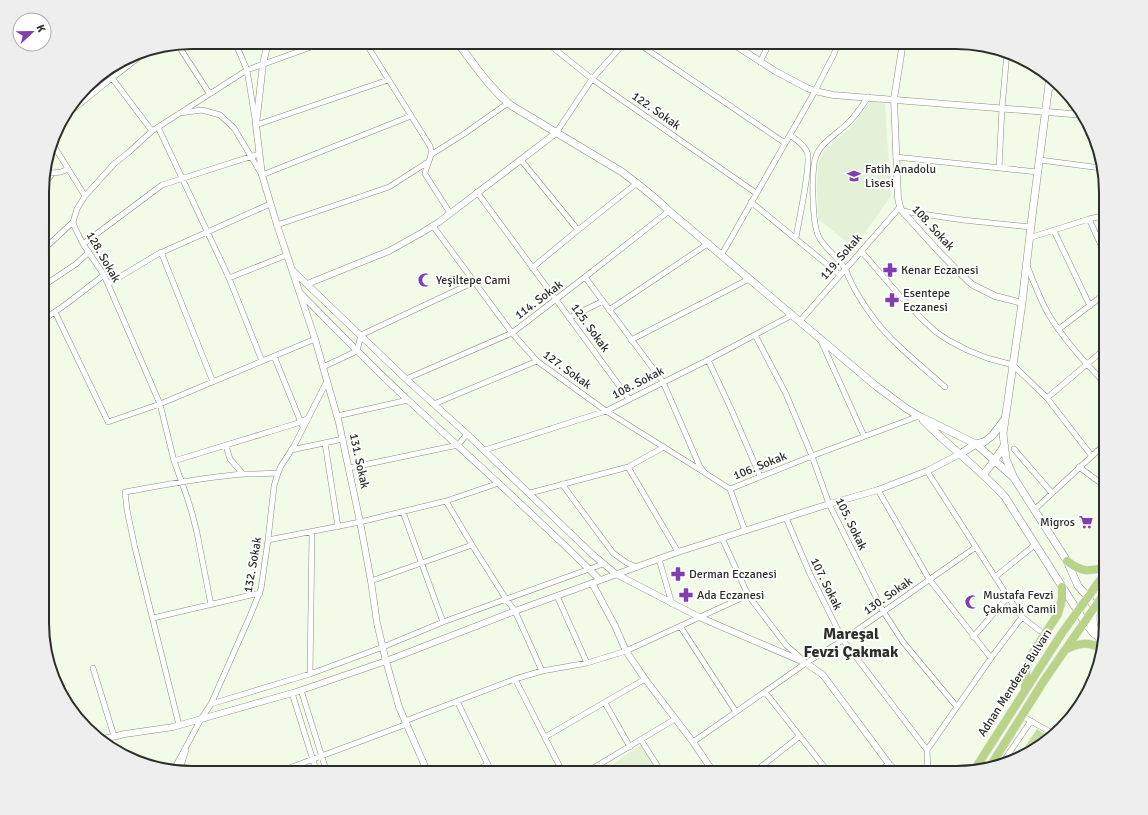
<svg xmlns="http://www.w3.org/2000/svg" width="1148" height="815" font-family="Signika,sans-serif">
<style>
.built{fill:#e5f1d7}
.green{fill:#c5dea6}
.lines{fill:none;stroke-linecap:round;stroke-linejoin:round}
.minor-casing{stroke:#888f7f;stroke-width:6}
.tertiary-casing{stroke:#888f7f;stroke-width:7}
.secondary-casing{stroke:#888f7f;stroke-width:8}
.primary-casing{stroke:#e1e2e1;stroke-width:9}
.minor{stroke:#fff;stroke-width:5}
.tertiary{stroke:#fff;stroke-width:6}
.secondary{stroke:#fff;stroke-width:7}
.primary{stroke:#b9d489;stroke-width:8}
.labels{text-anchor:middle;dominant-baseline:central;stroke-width:4;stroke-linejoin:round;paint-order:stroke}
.street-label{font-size:12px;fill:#2c2f28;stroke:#fff}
.poi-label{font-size:12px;fill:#2c2f28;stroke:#fff;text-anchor:start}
.district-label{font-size:16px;font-weight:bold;fill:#2c2f28;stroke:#fff}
.rim{fill:none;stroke:#2c2f28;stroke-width:2}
</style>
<rect width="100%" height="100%" fill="#f2fbe8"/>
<path class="built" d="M870 101 885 104 891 196 854 248 818 219 817 188 818 164 824 151 852 126Z
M642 744 660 773H598L608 767Z"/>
<path class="green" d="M1037 729 1048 736 1024 756 1020 754Z"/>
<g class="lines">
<defs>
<path id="minor" d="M235 42 247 70 256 125 388 80
M365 42 430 146C434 156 426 164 425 174L450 213
M546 42 592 79 756 193
M636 42 785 143
M945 42 1007 53
M178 45 209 93
M147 51 112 78 152 131
M760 62 770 42
M1048 88 1058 86
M868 97C862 106 857 114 850 121 839 133 822 141 816 156 811 169 812 226 819 237 825 249 839 258 846 270 847 273 848 276 849 278 856 293 865 307 875 320 894 345 922 366 945 387
M180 113 202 110 220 115 234 128 262 175 411 116
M66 115 112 78 107 71
M158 127 229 278 262 361
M556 133 592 79 625 42
M790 135C796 140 804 144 807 152 812 163 798 223 796 238
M52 143 85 196
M432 154 464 134 508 103
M896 157 1038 172
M521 160 578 230
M1040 160 1101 168
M999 168 1002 108 1007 52
M43 174 61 172 68 169
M43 185 53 173
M477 192 629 399
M751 202 840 275
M902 211 963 220 1031 227
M1089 219 1106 256
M277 225 389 187 428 162
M433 226 512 333 537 361 606 411 702 471
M1054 231 1090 306
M1029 238 1089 219 1106 215
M83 244 162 185 259 154
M43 250 73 222
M861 251 900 296 922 319 936 332 948 340 967 350 987 358 1013 365 1047 398 1091 455
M161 252 213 382
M722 254 815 91 834 54 838 42
M1027 266C1034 282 1040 300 1049 315 1064 340 1085 363 1106 384
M532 268 578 230 637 183
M585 277 663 382 700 467 705 473 730 489 812 456 919 416
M229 278 287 255
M108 284 158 254 270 204
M43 286 76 264 89 252
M609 310 709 243
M55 312 108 422 160 404 315 339
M569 318 603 301
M43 320 65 305 104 275
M800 321 900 207
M1059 329 1106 293
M755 335 786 394 812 456 829 504 883 611 903 642 957 707
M631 340 749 279
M821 341 864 436
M274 356 302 425
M708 360 732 411 760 476
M323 367 357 351 361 335 474 282
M406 379 512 333 585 277 669 211
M1047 398 1106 348
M434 404 537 361
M337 416 408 400
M325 443 338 527
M226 446 230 459 243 474
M1014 449 1052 493
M291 450 343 439
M485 450 606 411 708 360 792 315
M174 461 272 431 301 422 308 418
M628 467 664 447
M1079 467 1106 487
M349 468 458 445 467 434
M927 471 1008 597 1022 617 1040 631
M562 484 613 553 627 563 637 567
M730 489 745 531
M878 490 929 579 991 658
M530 493 628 467 678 552
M446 501 472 545 506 599 515 611 542 671
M1034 510 1106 443
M403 512 443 622
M786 518 810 574 843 640 927 750
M722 538 748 595 786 645 804 661
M268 540 360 522 446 501 499 483
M659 559 672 604
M995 577 1036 544
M371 581 472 545
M557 596 587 663
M211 605 197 533 192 513 187 497 174 461 160 404 104 275 83 244 75 228 73 222 77 209 85 196 114 164 129 152 152 131 247 70 325 42
M153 618 260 593
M680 626 736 712
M973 637 1008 597
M93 668 114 736
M310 674 312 532
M515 679 563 773
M301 690 327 773
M765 692 829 773
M292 693 317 773
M457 701 492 773
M605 703 630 747
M211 704 310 674 383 647 443 622 603 564
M1022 716 1052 733
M405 721 515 679 542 671 587 663 626 651 748 595
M179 725 135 548 127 510 125 492C164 485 204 477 244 474 255 474 266 474 278 473
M545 737 645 679
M641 740 662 773
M693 742 806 663 843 640 976 547
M1003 762 1031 721
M762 766 767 773
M173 771 201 719 211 704 250 616 261 589 268 540 274 486 278 473 281 466 294 446 327 381
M179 772 186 750
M276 773 407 724
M472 773 488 764
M585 773 675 719
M753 773 800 736
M877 773 889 764
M928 773 927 750 991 658 1022 617"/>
<path id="tertiary" d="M268 42 263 64 256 125 262 175 277 225 315 339 339 423 360 522 371 581 377 623 386 661 399 707 428 773
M730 42 775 71 807 88 815 91 833 95 1084 115
M903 42 894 99 898 198 900 207 902 211 941 254 968 281 973 285 995 296 1022 303
M292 270 406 379 467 434 592 554 616 574 699 617 806 663 823 675 889 764 898 773
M307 284 389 251 423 232 439 222 556 133
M301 294C337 330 372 367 409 401 473 460 538 518 600 580
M592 583 615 626 626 651 645 679 693 742 714 773
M99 740 125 734 173 727 296 692 386 661 515 611 678 552 829 504 878 490 927 471 960 454"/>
<path id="secondary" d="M457 42C474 64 490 89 512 106L622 172C638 184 654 196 669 211L876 386 907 409 919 416 976 444 1014 478
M1050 76 1032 217 1022 303 1003 434 1006 459 1014 478 1067 561 1078 586 1088 597 1094 607C1092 623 1093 631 1103 644
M923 420C949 447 980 469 1005 497L1084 621 1094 634
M960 454 976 444 984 442 992 436 1004 420
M983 475 995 460 1004 446"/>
<path id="primary" d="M1067 561C1081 572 1088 572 1106 567
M1065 650C1078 643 1089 641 1102 649
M1025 688 1026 671 1030 657 1058 614 1062 599V587
M991 765 1045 679 1106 591
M975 769 1062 633 1106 572"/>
</defs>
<use href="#minor" class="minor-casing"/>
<use href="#tertiary" class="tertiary-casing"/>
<use href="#secondary" class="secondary-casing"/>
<use href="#primary" class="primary-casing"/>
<use href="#minor" class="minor"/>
<use href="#tertiary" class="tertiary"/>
<use href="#secondary" class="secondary"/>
<use href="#primary" class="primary"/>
</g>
<defs>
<symbol id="school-bare" viewBox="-9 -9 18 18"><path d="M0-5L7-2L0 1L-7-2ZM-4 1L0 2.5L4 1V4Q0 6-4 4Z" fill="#823eb1" stroke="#fff" stroke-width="2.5" paint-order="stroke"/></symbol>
<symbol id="pharmacy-bare" viewBox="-9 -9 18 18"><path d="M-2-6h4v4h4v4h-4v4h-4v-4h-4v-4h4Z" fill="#823eb1" stroke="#fff" stroke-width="2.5" paint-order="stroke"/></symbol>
<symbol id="mosque-bare" viewBox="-9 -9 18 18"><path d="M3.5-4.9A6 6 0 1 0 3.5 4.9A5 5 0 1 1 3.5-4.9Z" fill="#823eb1" stroke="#fff" stroke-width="2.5" paint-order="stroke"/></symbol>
<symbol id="supermarket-bare" viewBox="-9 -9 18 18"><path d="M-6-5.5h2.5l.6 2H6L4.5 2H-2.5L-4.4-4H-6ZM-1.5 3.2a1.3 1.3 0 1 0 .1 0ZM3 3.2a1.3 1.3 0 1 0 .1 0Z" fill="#823eb1" stroke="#fff" stroke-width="2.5" paint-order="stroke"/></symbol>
</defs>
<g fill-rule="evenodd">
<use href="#school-bare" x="844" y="166" width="20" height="20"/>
<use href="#pharmacy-bare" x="880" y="260" width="20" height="20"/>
<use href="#mosque-bare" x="415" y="270" width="20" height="20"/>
<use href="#pharmacy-bare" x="882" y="290" width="20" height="20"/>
<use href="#supermarket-bare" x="1076" y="512" width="20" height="20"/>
<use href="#pharmacy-bare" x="668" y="564" width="20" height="20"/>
<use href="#pharmacy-bare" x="676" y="585" width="20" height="20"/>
<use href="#mosque-bare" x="962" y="592" width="20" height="20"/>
</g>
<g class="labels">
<g class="street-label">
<text transform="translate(656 111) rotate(35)">122. Sokak</text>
<text transform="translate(933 228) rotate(48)">108. Sokak</text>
<text transform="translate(103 257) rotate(60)">128. Sokak</text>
<text transform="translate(841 257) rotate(-49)">119. Sokak</text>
<text transform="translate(539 300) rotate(-37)">114. Sokak</text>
<text transform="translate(590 328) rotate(54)">125. Sokak</text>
<text transform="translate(567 370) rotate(36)">127. Sokak</text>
<text transform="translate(638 383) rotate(-27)">108. Sokak</text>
<text transform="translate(359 461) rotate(78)">131. Sokak</text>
<text transform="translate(760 466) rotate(-22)">106. Sokak</text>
<text transform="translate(851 524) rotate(64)">105. Sokak</text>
<text transform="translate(253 565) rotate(-80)">132. Sokak</text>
<text transform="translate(826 584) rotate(64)">107. Sokak</text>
<text transform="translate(888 596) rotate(-35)">130. Sokak</text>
<text transform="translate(1015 683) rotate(-57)">Adnan Menderes Bulvarı</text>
</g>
<g class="poi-label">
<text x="865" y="169">Fatih Anadolu<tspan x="865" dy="14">Lisesi</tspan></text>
<text x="901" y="270">Kenar Eczanesi</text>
<text x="436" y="280">Yeşiltepe Cami</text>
<text x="903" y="293">Esentepe<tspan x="903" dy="14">Eczanesi</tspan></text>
<text x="1075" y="522" text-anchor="end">Migros</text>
<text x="689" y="574">Derman Eczanesi</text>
<text x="697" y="595">Ada Eczanesi</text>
<text x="983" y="595">Mustafa Fevzi<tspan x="983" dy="14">Çakmak Camii</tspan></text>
</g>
<g class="district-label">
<text x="851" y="634">Mareşal<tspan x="851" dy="18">Fevzi Çakmak</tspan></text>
</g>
</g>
<path d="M0 0H1148V815H0ZM192 49H956A143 143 0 0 1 1099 192V623A143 143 0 0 1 956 766H192A143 143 0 0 1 49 623V192A143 143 0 0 1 192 49Z" fill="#eee" fill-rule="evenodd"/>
<path class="rim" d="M192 49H956A143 143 0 0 1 1099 192V623A143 143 0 0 1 956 766H192A143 143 0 0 1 49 623V192A143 143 0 0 1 192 49Z"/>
<g transform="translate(32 32) rotate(68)"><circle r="19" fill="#ffffff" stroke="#abaca9"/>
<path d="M0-3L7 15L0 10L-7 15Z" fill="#823eb1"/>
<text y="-6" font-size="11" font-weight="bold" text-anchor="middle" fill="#2c2f28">K</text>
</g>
</svg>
